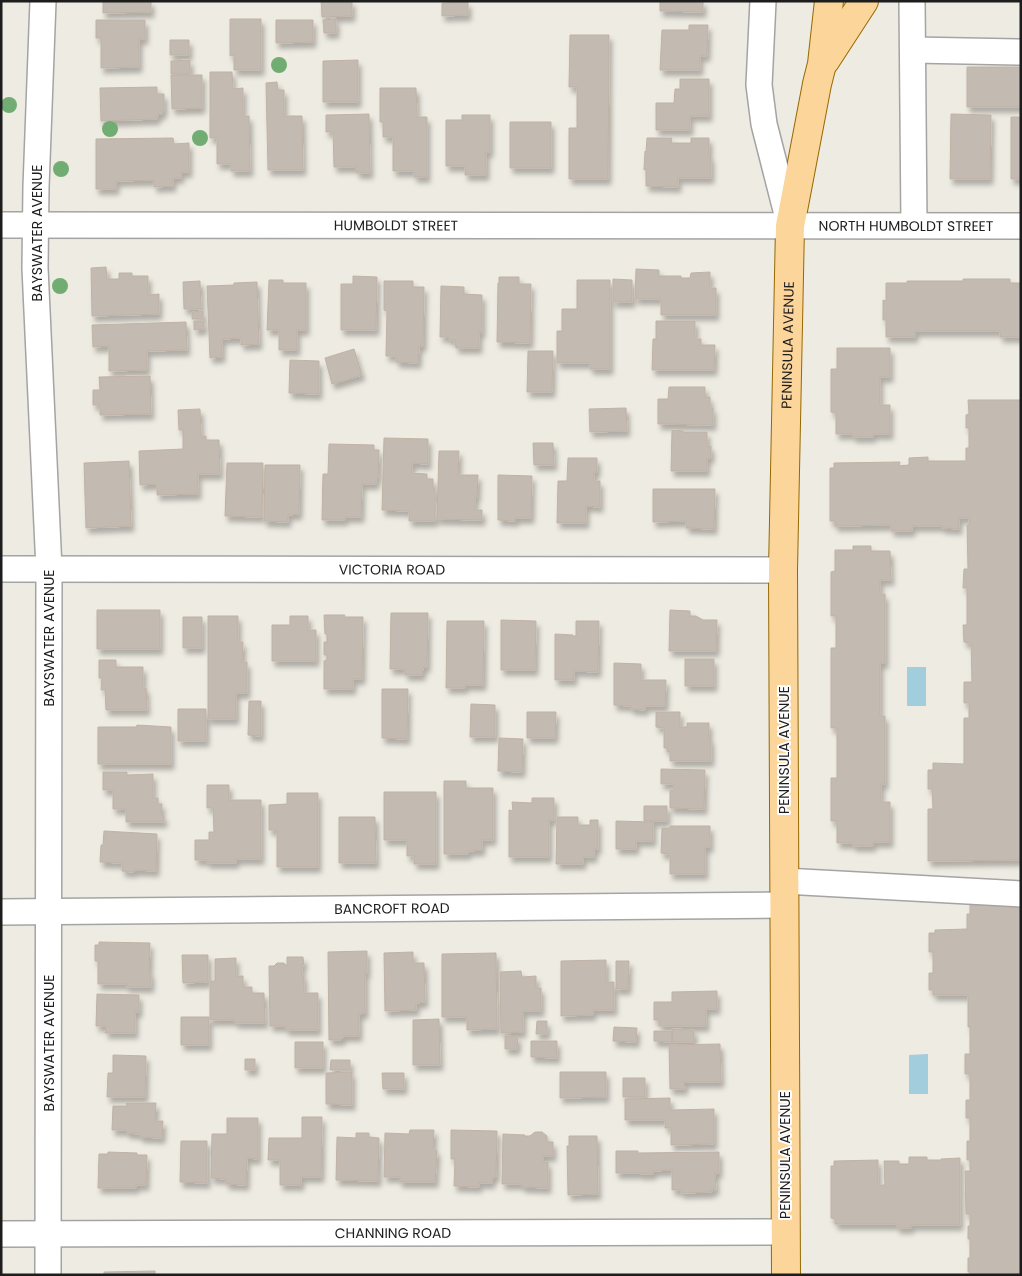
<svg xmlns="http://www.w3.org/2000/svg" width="1022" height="1276" font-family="Poppins,sans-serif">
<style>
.water{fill:#a2cddc}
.building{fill:#c3bab2;stroke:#c0b2a5;filter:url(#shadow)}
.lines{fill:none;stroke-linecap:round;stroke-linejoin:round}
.minor-casing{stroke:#a4a4a4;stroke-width:28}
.major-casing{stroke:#966900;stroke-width:30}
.minor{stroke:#fff;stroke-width:25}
.major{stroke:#fcd59a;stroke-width:28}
.tree{fill:#71ad73}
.labels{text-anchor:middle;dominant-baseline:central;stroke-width:4;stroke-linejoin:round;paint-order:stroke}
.street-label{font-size:14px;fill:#1d1d1d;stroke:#fff}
</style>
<defs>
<filter id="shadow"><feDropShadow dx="3" dy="5.5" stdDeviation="2.5" flood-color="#0004"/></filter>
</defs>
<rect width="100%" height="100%" fill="#eeebe2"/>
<path class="water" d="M907 667H926V706H907Z
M928 1054V1094H909V1055Z"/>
<path class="building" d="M103 1H151V12L103 13Z
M321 1H352V16L322 17Z
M660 1H703V12L660 11Z
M468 2V15L442 16V3Z
M230 19H261V70H234V55L230 56Z
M336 19V33H324L323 20Z
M96 20H145V39H139V67L101 68V38H96Z
M276 20H313V42L276 43Z
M689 25H708L707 56H700V70H660L662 30H689Z
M570 35H609L608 179H569V128H577V87H569Z
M170 40H189V55H170Z
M190 60V74H171V61Z
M358 60V102H323V61Z
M967 67H1021V107H967Z
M210 72H232L233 89 243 88V116H249L250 171H231V164H217V138H210Z
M171 75H202V108L172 109Z
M680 79H709V116H690V130H656V103H674L675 89H680Z
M277 82 278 90H284V116H302L303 170H268L266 83Z
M157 87V94H164V111H162V114L157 115V119L101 121 100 88Z
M380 88H416L417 117H427V177H414V171H393V137H383V122H380Z
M369 114 370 173H357L356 167H334L333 132H326V115Z
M951 114 991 115 990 179H950Z
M462 115H490V152H486V175H465V166H446V120H462Z
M1011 117H1021V179H1011Z
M510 122H551V168H510Z
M173 138 174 144 189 143V172H181V178H173V186L154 187V180L116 181V189H96V139Z
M647 138H672L671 143H691V138H709V156L711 157V178H678V187L646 186V169L644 170 645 151 646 152Z
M106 267 107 279H119V273H132V276H148V295L159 294V314L92 316 91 268Z
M636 269 659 270V276H681V278H690L691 273 710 272V288H716V315H661V299H635Z
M353 276 377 277 376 330H341V284H353Z
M499 277H519V284H531L530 343 497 342 498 283H499Z
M613 279 632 280V302H613Z
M963 279H1010V283H1021V337H1000V331H915V337H886V320H883V300L886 301V283H907V281H963Z
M269 280H283V283H306V330H297V350H279V330H267Z
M577 280H610V369H590V363H557V331H562V309H577Z
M200 281 201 309H184L183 282Z
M384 281H413V287H424L423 346H419L418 363 396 362V356H386L387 311 384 310Z
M257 282 259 344 241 345V338L222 339V357L210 358 207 286 234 285V283Z
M441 286 464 287V294L482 295V333L479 332V348H456L455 340H449L448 337H440Z
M203 311V319H192V312Z
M194 321H204V329L194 330Z
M656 321H695V339H701V345H715L714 370H652L653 339H656Z
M186 322 187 350 147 351V370L109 371V346L93 347 92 325Z
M837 348H890V377H880V405H890V434H873V437H853V434H836V413L831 412V369H837Z
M354 349 362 375 332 384 325 358Z
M528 351H553L552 392H527Z
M290 360 319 361V394L289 393Z
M150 376 151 414 100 415V405H93V390H100L99 377Z
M669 387H705V397H710V408H713V425L658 424V399H668Z
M968 400H1021V860L928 861V809H933L932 789H928V770H933V763L964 764V718H969V703H964V682H972L971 643 964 642 963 625H967V588H963L964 569H968L967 525H969V518H959V529L942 528V526H912V531H891V525L835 526V521H830V468H834V463L900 462 899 466 909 465V458L928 457V461H966V448H969V428H966V415L969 414Z
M626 408 627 431 590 432 589 409Z
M200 409 201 436H206V440H219L220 474H198V494L157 495V484L140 485 139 451 183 449V430H179L178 410Z
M672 430 683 431V432H707V446H711V458H707V471H671Z
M384 438 428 439V464L412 463V473L427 474V479H433V488H435V521H409V511L382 510Z
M533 443H553L554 465H534Z
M329 444 374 445V450H379L378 478H376V484H362L361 517H345V520H322L323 474H328Z
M439 451H459L458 475H478L477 497H475V510H482V520L437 519Z
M568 458H597V472H594V481H600V507L586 506V523H557L558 481H567Z
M129 461 131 526 86 528 84 463Z
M227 463H263L262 517 225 516Z
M265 465H300L299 514 288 515V522L264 521Z
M498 475 532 476 531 518H516L515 521 498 520Z
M653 489H715L714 529 686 528V521L653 522Z
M853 546H871V551H890L891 580H880V594H885V663H880V716H885V784H881V802H890V842H873V846H853V843H837V821H831V778H837V728H831V648H836V616H831V572L835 571V550H853Z
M97 610H160V649H97Z
M670 610 690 611V616H696L703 620H717L716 651H669Z
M391 613H428L427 667H423L422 675H405V669H390Z
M324 615H345L344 617H363L362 679H353V689H324V661L327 660V655H324V642H327V634H325Z
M208 616H238V642H243L242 662H247V693H236V719H208Z
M290 616H308V630H316V661H272V625H290Z
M183 617H202V648H183Z
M501 620 536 621 535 670H501Z
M447 621H484L483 685H465V688H446Z
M576 621H599L598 672 574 671V680H555V634L573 635V636H576Z
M685 659H714V686H685Z
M99 660H116V667H143V688H146L147 710H106L105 690H101L102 678H99Z
M614 663 641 664V680H666L665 706H645V710L631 709V706L614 705Z
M382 689H408L407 739 382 738Z
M249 701H261V736L248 735Z
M471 704 495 705V737H470Z
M178 709H206V741H178Z
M527 712H556L555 738H527Z
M656 712H680V727H687V723H709V739H711V761H670V752L667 751V748H664V728L656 727Z
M137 725 171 727V764H98V727H136Z
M499 738 523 739 522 772 498 771Z
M661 769 705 770 704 809 670 808V790H674V784H661Z
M103 772H127V775L153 774V798H158V804H162L161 815 164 816V822H126V809H113V790H103Z
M444 781H466V788H493V840H482V850L468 851V854H444Z
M207 785H229V800H261V859H236V863H207V860H195V840H209V832H214L213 808H207Z
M384 792H436V864H414V856H407V840H384Z
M287 793H318V867H277V830H269V805L287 804Z
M532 798H554V820H549V857H509V810L513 811 512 802 532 803Z
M644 806H667V821H644Z
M339 817H375L376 863H339Z
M557 817H578V825H590V820H598V849H594V857H583V864H556Z
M616 821 653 822V841H636V849H616Z
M670 826H710V847H705V874H670V854L661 853 662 828H670Z
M104 831 157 834 156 871 134 870V872L122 871V863L100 862 101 845H103Z
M1021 900V1275H970V1272H968V1258H970V1239H968V1226H970V1214H966L965 1171H970V1160H967V1141H970V1118H966V1100H970V1074H965V1054H970V1027H968V995H933V990H929V973H933V952H929V933H935V930L967 929V914H970V901Z
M99 942 150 943 149 973H151V987H126L127 984H98V961H95V945H99Z
M367 951V973H365V1013L359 1014V1036H344L341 1040H329L328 952Z
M413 952V963H424L425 1002 416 1003V1010L385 1011 384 953Z
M496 953 497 1029 467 1030V1017H442V954Z
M182 955H208V982L183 983Z
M287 957H303L304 965 302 964V976H304V993H318V1030H286V1026H270L269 966H274L277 963H284L287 966Z
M236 958V976H243V987H252V993H264L265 1023H235V1020H210V981H215V959Z
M606 960V982H614V1010H593V1015L561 1016V961Z
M616 961H629L628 989H616Z
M521 971 522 977 536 976V988H541V1011H523V1032L501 1033 500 972Z
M717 991V1009H706V1026H659V1020H654V1002H672V992Z
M97 994 139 995V1012H135V1033H105L106 1026H96Z
M181 1017H209V1045H181Z
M439 1019 440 1065H413V1020Z
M537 1021H547V1034H536Z
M614 1027 637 1028 636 1042 613 1041Z
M672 1029 694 1030V1042H672Z
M654 1031H673L672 1042 654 1041Z
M505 1036 518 1037 517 1049H505Z
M531 1041H557V1058L531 1057Z
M295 1042H323V1068H295Z
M720 1044 721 1082H684L685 1089H670L669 1045Z
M113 1055 146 1056 145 1097H107L108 1073H113Z
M245 1059H255V1070H245Z
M331 1060H350V1070H330Z
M352 1072V1105L326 1104V1073Z
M560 1072H606V1097L560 1098Z
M382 1073H404V1089H383Z
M623 1078H645V1097H623Z
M670 1098V1110L714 1109V1144L671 1145V1128H665V1120H625V1099Z
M126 1103H156L155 1121H163L162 1138 140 1137V1134L127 1133 126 1130H112L113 1106H127Z
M302 1117H322L321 1177H301V1185H280V1160H268L269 1138H302Z
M227 1118H258V1159L247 1158 246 1185 226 1184V1179L211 1178 212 1134H227Z
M410 1130H434L433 1148 437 1151 435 1182H399L400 1177H384L385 1133 409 1134Z
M451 1130 497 1131 496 1177 492 1178V1183H479V1187L454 1186 455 1159H451Z
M535 1132H542L547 1136V1142H553V1156H543V1162H548V1188L522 1187V1184H502L503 1134 525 1135 524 1136H530Z
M356 1133H369V1137L379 1138 378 1181 336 1180 337 1137 356 1138Z
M569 1136H597L598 1194 568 1195 567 1146H569Z
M181 1141H207V1183L180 1182Z
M616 1151H638V1153L719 1152V1173H715L716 1190 712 1189V1192L681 1193V1190H672V1170L653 1171V1174H640V1173H616Z
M108 1152 137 1153V1155H147L146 1185H136V1188H98L99 1154H108Z
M909 1157H927V1160H941V1159L960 1158V1225H911V1228H897V1224H835V1219L831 1218V1166H834V1161L878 1160V1185H885L884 1161H899V1164H909Z
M155 1271V1275H104V1272Z"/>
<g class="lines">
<defs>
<g id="minor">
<path d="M43 1 36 187 35 268 49 569 48 1275"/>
<path d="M763 1 759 85 764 124 790 226"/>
<path d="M912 1 914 225"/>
<path d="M913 50 1021 52"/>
<path id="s1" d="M1 225 1021 226"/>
<path id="s2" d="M1 569 783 570"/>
<path d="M784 881 1021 894"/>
<path id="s3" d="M1 912 784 905"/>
<path id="s4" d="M1 1234 786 1232"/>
</g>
<g id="major">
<path d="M825 61 864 1"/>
<path id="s5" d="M786 1275 783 570 790 226 817 84 822 64 829 1"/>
</g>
</defs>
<use href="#minor" class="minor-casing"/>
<use href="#major" class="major-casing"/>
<use href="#minor" class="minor"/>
<use href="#major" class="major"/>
</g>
<g class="tree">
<circle cx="279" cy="65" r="8"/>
<circle cx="9" cy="105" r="8"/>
<circle cx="110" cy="129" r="8"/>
<circle cx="200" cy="138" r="8"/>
<circle cx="61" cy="169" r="8"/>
<circle cx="60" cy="286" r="8"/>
</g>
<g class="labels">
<g class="street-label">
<text stroke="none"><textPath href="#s1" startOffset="395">HUMBOLDT STREET</textPath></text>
<text stroke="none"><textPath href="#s1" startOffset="905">NORTH HUMBOLDT STREET</textPath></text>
<text transform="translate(37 233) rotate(-90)">BAYSWATER AVENUE</text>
<text stroke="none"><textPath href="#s5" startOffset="930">PENINSULA AVENUE</textPath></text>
<text stroke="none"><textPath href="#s2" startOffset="391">VICTORIA ROAD</textPath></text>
<text transform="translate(49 638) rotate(-90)">BAYSWATER AVENUE</text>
<text transform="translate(784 750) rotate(-90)">PENINSULA AVENUE</text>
<text stroke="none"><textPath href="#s3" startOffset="391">BANCROFT ROAD</textPath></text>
<text transform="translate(49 1043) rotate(-90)">BAYSWATER AVENUE</text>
<text transform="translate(785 1155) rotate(-90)">PENINSULA AVENUE</text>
<text stroke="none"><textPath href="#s4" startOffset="392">CHANNING ROAD</textPath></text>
</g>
</g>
<rect width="1022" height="1276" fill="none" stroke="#1d1d1d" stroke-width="5"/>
</svg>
